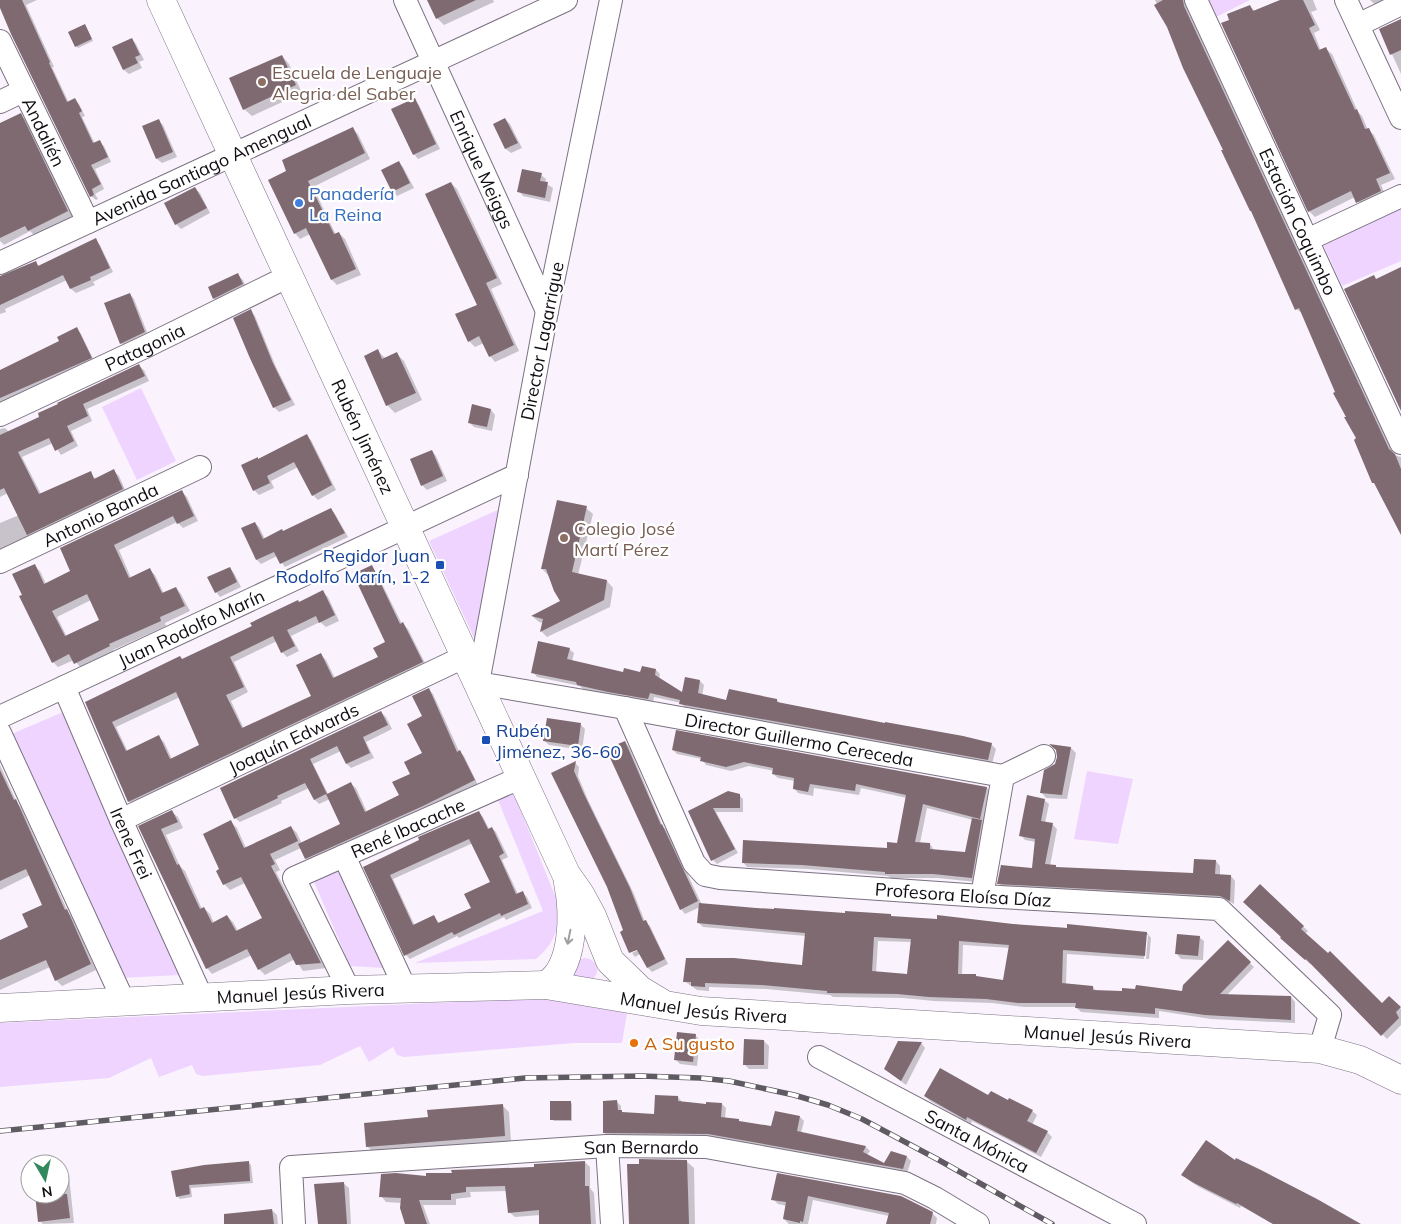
<svg xmlns="http://www.w3.org/2000/svg" width="1401" height="1224" font-family="Mulish,sans-serif">
<style>
.green{fill:#eed4fe}
.shadow{fill:#0003;fill-rule:evenodd}
.building{fill:#7e6a70;fill-rule:evenodd}
.lines{fill:none;stroke-linecap:round;stroke-linejoin:round}
.street-casing{stroke:#7b7181;stroke-width:24}
.secondary-casing{stroke:#7b7181;stroke-width:29}
.street{stroke:#fff;stroke-width:22}
.secondary{stroke:#fff;stroke-width:28}
.rail-casing{stroke:#605b62;stroke-width:5.5}
.rail{stroke:#fff;stroke-width:4;stroke-dasharray:11;stroke-linecap:butt}
.oneway{stroke:#9f9ea0}
.education-dot{fill:#8d6e63;stroke:#fff;stroke-width:2}
.shop-dot{fill:#3f7fe0;stroke:#fff;stroke-width:2}
.transit-dot{fill:#1a4fb4;stroke:#fff;stroke-width:2}
.food-dot{fill:#e8710a;stroke:#fff;stroke-width:2}
.labels{text-anchor:middle;dominant-baseline:central;stroke-width:4.5;stroke-linejoin:round;paint-order:stroke}
.education-label{font-size:18px;fill:#785e54;stroke:#fff;text-anchor:start}
.street-label{font-size:18px;fill:#100c12;stroke:#fff}
.shop-label{font-size:18px;fill:#366cbe;stroke:#fff;text-anchor:start}
.transit-label{font-size:18px;fill:#164399;stroke:#fff;text-anchor:end}
.food-label{font-size:18px;fill:#c56008;stroke:#fff;text-anchor:start}
</style>
<rect width="100%" height="100%" fill="#faf3fe"/>
<path class="green" d="M1205 0H1250L1214 18Z
M1401 206V261L1342 286 1322 242Z
M141 388 176 461 137 480 102 407Z
M502 508 476 642 429 541Z
M70 709 180 975 119 978 7 736Z
M1087 771 1133 779 1118 844 1074 839Z
M512 789 560 908C558 931 554 944 536 959L415 963 543 911 496 795Z
M337 867 383 968 350 966 312 877Z
M584 958C593 958 598 964 597 973L593 979 575 976 573 973 577 961Z
M542 998 627 1013 622 1043H574L404 1057 397 1055 393 1047 369 1062 360 1046 320 1065 203 1076 196 1074 192 1065 159 1077 151 1058 109 1078 0 1087V1023Z"/>
<path class="shadow" d="M0 0H37L26 5 54 67H52L69 103 75 100 79 104 85 116 82 117 95 144 99 142 104 146 111 162 95 169 104 189 95 194 98 199 96 200 91 196 0 5Z
M437 0H493L494 2 444 25 437 18Z
M1155 0H1184L1187 5 1188 11 1394 455 1401 457V519L1347 417 1302 313 1296 309Z
M1283 0H1313L1317 10 1311 12 1320 30 1314 33 1321 51 1326 49 1332 54 1358 112 1362 116 1368 130 1374 135 1395 179 1381 185 1386 196 1363 207 1355 197 1315 217 1309 211 1230 20 1250 6 1255 11Z
M1370 0H1393L1378 7Z
M1401 19V74L1381 30Z
M86 27 93 41 78 48 76 46Z
M132 39 136 44 144 60 139 62 142 68 129 74 124 70 114 48Z
M282 56 289 64 302 93 252 116 244 109Z
M414 100 419 105 440 149 418 159 414 154Z
M20 115 26 120 73 217 35 236 30 231 4 245 0 241V125Z
M505 119 510 124 522 148 511 153 506 149 494 125Z
M158 121 163 125 177 157 162 163 157 159 144 127Z
M352 128 358 134 370 159 313 187 336 235 339 233 345 239 361 275 337 285 332 280 310 234 300 239 295 233 288 172Z
M399 163 403 167 414 188 397 196 393 191Z
M541 175 546 179 545 183 553 188 550 202 523 196 519 191Z
M451 183 457 189 502 284 491 289 519 351 495 362 490 356 484 343 475 347 469 341 479 305Z
M195 188 200 193 210 213 181 229 176 224Z
M95 240 100 245 113 272 93 282 95 285 76 293 71 289 67 280 5 309 6 312 0 314V282L35 262 39 266Z
M238 275 243 280 247 289 219 303 214 298Z
M130 294 134 299 149 337 126 348 121 343Z
M251 311 255 316 276 367 295 405 279 412 274 407Z
M77 329 81 334 95 363 0 405V372L61 342Z
M378 351 386 359 397 354 404 361 422 400 395 413 387 405Z
M139 366 144 370 149 381 87 409 92 421 71 431 78 446 61 455 53 443 22 457 41 494 90 473 96 479 114 471 119 476 127 494 0 550V523L19 515 8 493 0 497V429L5 428 9 432 41 418Z
M491 410 495 415 492 431 474 427 469 422Z
M306 435 311 440 336 490 318 500 313 495 298 467 271 481 274 488 259 495 254 490 259 460Z
M432 451 436 456 447 481 427 490 422 485Z
M182 492 187 497 198 521 183 528 177 522 119 550 131 578 149 569 155 575 164 594 176 588 181 594 190 611 165 623 166 626 113 650 114 652 81 668 74 660 58 667 53 662 23 595 34 565 40 571 46 584 71 572ZM91 600 101 621 67 637 57 617Z
M586 508 593 514 578 575 607 581 613 588 610 607 547 637 541 631 543 623 539 622 533 617 562 602 548 575 542 569Z
M331 509 335 514 348 537 285 567 277 556 261 564 257 560 242 529 255 523 259 527 265 539 284 532Z
M371 567 376 572 402 624H403L408 629 427 667 134 807 129 801 86 703 183 660 323 592 328 597 339 621 326 627 320 622 291 636 299 651 287 657 282 652 277 641 234 662 248 692 231 701 244 729 313 697 321 655 326 660 335 678 379 658 386 643ZM180 697 201 746 172 759 164 742 159 737 128 752 116 727Z
M230 568 234 573 241 587 220 597 216 592Z
M569 649 574 653 572 661 624 673 641 674 656 670 660 674 659 679 683 694 700 681 704 685 702 696 727 701 777 700 781 704 991 744 996 749 992 764 685 708 681 703 654 697 653 703 613 696 583 689 580 686 537 677 533 672Z
M429 690 433 694 459 751 464 756 478 785 310 863 306 858 301 848 275 860 280 870 276 872 326 968 303 971 295 959 265 975 259 969 252 955 212 974 207 968 140 827 172 812 178 817 183 828 166 835 180 866 185 871 202 909 204 908 210 914 214 923 227 916 233 922 238 931 263 919 245 883 230 890 224 884 221 870 231 822 237 828 246 848 291 827 297 833 302 844 342 825 330 799 319 804 315 800 309 788 281 801 282 803 240 822 235 818 221 788 381 712 386 717 392 729 366 742 374 758 351 768 347 764 341 751 313 764 328 794 351 784 356 788 367 812 400 796 424 754V716Z
M581 725 585 729 582 750 549 745 544 740Z
M625 742 629 747 663 827 667 830 702 905 846 915H891L892 917 1147 933 1151 938 1149 959H1146L1148 935H1146L1144 959 1067 954 1066 985 1093 987 1097 992 1183 993 1228 942 1254 967 1227 995 1291 997 1295 1002V1023L1211 1019 1159 1011V1018L1081 1012 1076 1007H1024L992 1003 934 1001 903 998 833 997 830 995 766 989 709 987V991L697 990 684 981 803 967 806 936 703 927 699 923 700 907 685 914 681 909ZM878 941 911 942 909 976 876 973ZM963 945 1010 948 1004 981 978 977 975 975H962Z
M1052 746 1071 748 1076 753 1067 799 1046 798 1042 793 1058 758 1057 750Z
M673 750 987 788 991 792 976 882 938 878H891L888 876 808 869 747 867 743 862 888 849 898 844 907 798 861 788 859 795 814 788 813 796 798 793 794 788 795 781 778 778 773 774 774 771 749 766 731 771 706 765 702 759 677 754ZM927 808 973 820 966 854 934 850 930 844 920 843Z
M575 763 579 767 578 776 588 800 634 894 645 922 650 926 668 964 652 972 648 968 640 954 635 957 632 953 643 948 625 931 608 887 553 774Z
M0 765 17 803 21 807 68 912 72 917 96 970 62 986 56 980 50 967 0 990V941L30 928 44 905 30 875 0 890Z
M739 795 743 799V812H716L738 853 717 864 713 860 689 811Z
M1044 800 1049 804 1045 823 1052 824 1057 829 1050 866 1058 868 1194 874 1216 861 1220 866V876H1231L1235 881 1234 904 1226 900 1004 888 999 883 1034 869 1036 842 1025 840 1021 835Z
M479 813 483 817 489 829 492 828 496 832 508 857 502 860 518 894 522 892 527 897 532 908 506 920 504 917 459 938 457 936 410 959 406 955 365 867ZM473 843 492 883 472 908 440 924 434 917 415 926 393 879Z
M1260 886 1308 931 1305 934 1382 1005 1389 998 1401 1009V1025L1387 1039 1311 963 1310 964 1286 942Z
M1199 937 1204 941 1203 960 1181 959 1177 954Z
M695 1035 700 1040 697 1066 680 1064 676 1060Z
M764 1041 769 1046 768 1069H749L744 1064Z
M921 1043 925 1048 906 1085 885 1069Z
M925 1096 989 1097 1008 1102 1032 1111 1037 1115 1032 1125 1047 1132 1052 1137 1041 1157 972 1121 971 1124 930 1101Z
M678 1097 682 1102 707 1105 722 1104 726 1108 725 1118 738 1120 741 1123 772 1128 800 1117 804 1121 801 1133 866 1147 870 1151 867 1155 885 1165 907 1157 911 1161 907 1173 609 1137 605 1133 617 1102 621 1106V1111L623 1113 656 1115Z
M570 1102 572 1104V1121H554L552 1119Z
M502 1105 509 1112 511 1142 374 1153 367 1146Z
M686 1161 694 1168 695 1224H630Z
M248 1162 251 1165 253 1183 191 1188 192 1197 180 1199 177 1196 173 1172Z
M585 1162 590 1167V1188L594 1193 596 1224H541L540 1215 515 1217 509 1212 507 1191 470 1192 471 1197 456 1199V1205H423L430 1224H407L402 1203 386 1202 381 1196 427 1178Z
M1235 1162 1354 1224H1273L1241 1206 1240 1208 1199 1187 1187 1179Z
M60 1172H64L69 1176 74 1223 43 1224 40 1221 37 1194H60Z
M778 1175 932 1213 937 1218 936 1224H888L889 1216 813 1200 808 1224H789L784 1219 787 1206 778 1204 773 1199Z
M343 1183 349 1188 351 1224H319Z
M272 1210 277 1215 278 1224H246Z"/>
<path class="building" d="M0 0H22L50 62 49 63 67 102 75 98 82 111 79 113 93 143 100 140 108 157 91 165 101 184 92 189 94 195 90 197 11 34 0 8Z
M427 0H476L436 19Z
M1163 0H1183L1184 6 1389 449 1395 454 1401 469V535L1374 483H1372L1354 440 1356 438 1344 417H1346L1333 393 1335 392 1299 308 1295 310 1251 211H1250L1221 150H1223L1183 68 1167 27 1154 5Z
M1280 0H1303L1315 25 1309 28 1319 50 1326 47 1355 110 1357 109 1365 129 1369 128 1390 173 1376 179 1381 191 1356 203 1351 191 1308 212 1221 23 1229 20 1227 14 1250 5 1253 11Z
M1401 19V50L1390 55 1379 29Z
M85 24 92 39 75 47 68 32Z
M132 38 140 55 135 57 138 63 123 70 112 47Z
M282 55 296 85 243 110 229 78Z
M415 98 436 144 413 155 391 109Z
M21 113 68 211 28 231 25 226 0 238V123Z
M505 118 518 143 505 149 493 124Z
M159 119 173 152 156 159 142 126Z
M353 127 365 153 308 181 334 234 339 232 356 269 331 280 306 228 294 234 268 180 286 171 282 160Z
M399 161 410 183 392 192 381 170Z
M522 169 542 173 540 181 548 182 545 198 517 192Z
M451 182 497 278 486 283 514 345 489 357 479 336 468 342 455 314 477 305 425 194Z
M195 187 207 208 175 225 164 203Z
M96 238 110 268 90 277 91 280 70 289 63 275 0 305V276L36 261 38 266Z
M1401 267V411L1344 289 1374 275 1376 279Z
M238 273 243 284 213 299 208 287Z
M130 293 145 332 120 344 104 303Z
M251 309 272 361 291 400 273 408 249 356 233 318Z
M77 327 92 358 0 398V370L59 341 57 337Z
M378 349 382 359 397 352 416 393 386 406 364 356Z
M139 364 145 376 83 404 88 416 67 426 74 441 55 451 49 438 18 452 39 494 91 471 94 479 114 469 123 489 27 535 4 488 0 490V435L39 417 38 413 58 404 57 403Z
M472 404 491 409 487 427 468 423Z
M307 434 332 485 312 496 294 462 267 476 270 483 253 491 241 465 258 457V459Z
M432 450 443 476 421 486 410 459Z
M182 490 194 516 177 524 173 516 114 545 129 578 150 568 162 593 176 587 185 606 160 617 161 621 109 644 110 646 74 664 69 654 52 663 19 596 22 595 12 574 35 564 44 584 70 571 60 548ZM87 594 99 620 65 636 52 611Z
M557 500 587 506 572 572 607 580 604 600 540 632 543 619 531 616 560 601 554 591 546 569H541Z
M331 508 345 533 280 564 274 552 256 560 241 528 255 522 263 539 282 529 283 531Z
M372 565 400 624 403 622 423 662 128 802 85 702 180 656 182 659 252 626 250 623 298 600 299 602 323 590 335 615 319 623 316 616 287 630 295 646 281 653 273 636 230 657 244 687 226 695 242 728 311 696 296 665 321 653 333 678 378 657 373 648 385 642 353 574ZM176 692 199 745 170 759 159 735 126 751 112 722Z
M230 567 237 582 215 593 207 577Z
M538 641 570 648 567 659 623 672 624 668 640 672 642 666 656 669 655 675 682 692 685 677 700 680 698 693 726 700 729 689 777 699V702L885 723V722L963 736 992 743 988 760 679 704 680 700 650 693 648 699 608 692 577 685 576 682 531 673Z
M429 688 457 752 460 750 475 780 423 806 305 859 298 844 340 824 326 794 314 800 305 783 277 796 278 798 234 819 220 788 381 711 388 725 363 737 370 753 346 764 337 746 310 759 327 794 351 782 365 812 399 795 392 782 410 774 404 762 422 753 407 724 422 716 412 696Z
M547 718 581 723 578 746 543 741Z
M676 730 987 787 980 819 923 804 915 842 930 843V849L965 852 972 818 982 820 972 878 933 874H885V872L802 865 742 863 743 840 887 848V842L897 843 906 795 856 784 855 791 810 784 808 792 793 789 794 778 772 774 773 768 744 762 726 767 700 761 701 757 672 750Z
M625 741 661 825 662 824 698 901 680 910 606 749Z
M1049 744 1071 747 1062 795 1040 793 1044 770 1055 764 1057 757 1056 750Z
M576 761 574 771 584 794 630 888 643 921 646 920 665 959 647 968 637 950 629 953 620 932 623 930 607 887 551 773Z
M0 770 14 800 16 799 65 910 67 909 91 964 55 981 46 960 0 980V940L28 927 22 914 42 905 26 869 0 881Z
M728 791 740 794V808H713L735 849 711 861 688 811Z
M1027 795 1045 799 1041 821 1053 823 1045 864 1056 865V867L1193 873 1194 859 1216 860 1215 874 1231 875 1230 901 1220 896 997 884 1001 865 1032 868 1035 839 1019 836Z
M172 810 178 822 161 829 177 865 179 864 200 909 204 907 212 923 227 915 236 931 262 918 241 877 223 885 216 871 219 869 203 834 231 820 244 848 291 826 298 841 270 854 275 864 271 866 321 963 296 965 290 953 258 970 247 949 206 969 138 826Z
M479 811 488 829 492 827 504 853 499 856 516 894 523 891 528 904 501 916 500 913 454 935 452 932 404 956 363 867 419 840 418 837ZM469 839 490 882 464 894 471 908 438 923 434 915 413 925 390 875Z
M1260 884 1304 926 1301 929 1328 953 1330 951 1382 1003 1389 996 1401 1007 1396 1012 1399 1018 1381 1036 1306 959 1305 960 1280 938 1281 937 1243 902Z
M699 903 756 908 774 909V908L845 913V911L891 914V916L937 919V915L1013 924 1067 928V924L1147 932 1145 956 1063 950 1062 983 1093 986V990L1122 991V988L1135 989 1136 985 1182 991 1183 985 1228 940 1251 962 1220 994 1291 996V1020L1205 1015 1155 1008V1014L1075 1008 1076 1003H1018L986 999 929 997 897 994 827 993V991L761 985 705 983V987L691 986V982H683L686 958H734L802 965 805 933 697 923ZM874 937 911 939 907 974 872 971ZM959 941 1009 945 1003 980 976 976V974H958Z
M1177 934 1200 936 1198 956 1175 954Z
M677 1032 696 1034 693 1062 674 1060Z
M744 1039 764 1040V1065H743Z
M898 1041 922 1042 901 1081 884 1069Z
M940 1068 988 1095 991 1091 1008 1100 1009 1098 1033 1110 1027 1121 1048 1131 1036 1153 967 1117 966 1120 924 1096Z
M655 1095 678 1096V1101L706 1104V1102L722 1103 721 1117 739 1119V1121L771 1126 775 1111 800 1116 797 1131 866 1146 863 1152 884 1163 891 1151 907 1156 903 1169 708 1134 603 1133V1101L617 1100 618 1110H622V1112L654 1114Z
M550 1101H571V1120H550Z
M503 1104 505 1136 366 1147 364 1123 428 1117 427 1110Z
M1206 1140 1235 1160 1236 1158 1261 1170 1317 1199 1361 1224H1273L1237 1203 1236 1204 1194 1183 1181 1175Z
M639 1159 687 1160 689 1224H629L627 1164H639Z
M249 1161 250 1181 189 1185 190 1194 176 1197 171 1171 204 1165Z
M585 1161V1186H589L591 1224H539V1210L508 1213 505 1186 466 1187V1192L451 1194V1200H419L427 1224H405L400 1208 401 1198 379 1197 381 1174 396 1173 426 1176V1173H452L451 1170 534 1167V1164Z
M777 1173 901 1196 933 1212 930 1224H886L889 1213 808 1196 803 1222 800 1221V1223L783 1219 786 1202 771 1200Z
M344 1182 347 1224H318L314 1184Z
M35 1194H67L70 1218 38 1222Z
M272 1209 274 1224H224V1214Z"/>
<g class="lines">
<defs>
<g id="street">
<path id="s1" d="M405 0 547 311"/>
<path id="s2" d="M611 0 547 311 478 683 625 708 1003 776 982 896"/>
<path id="s3" d="M1196 0 1401 443"/>
<path d="M1346 0 1401 118"/>
<path d="M1358 25 1401 4"/>
<path id="s4" d="M0 41 88 222"/>
<path d="M0 102 23 91"/>
<path d="M1307 240 1401 196"/>
<path id="s5" d="M0 263 566 0"/>
<path id="s6" d="M0 415 147 346 289 276"/>
<path id="s7" d="M0 562 200 467"/>
<path id="s8" d="M64 687 121 820 202 998"/>
<path id="s9" d="M625 708 694 863 705 875 720 878 982 896 1219 909 1330 1015 1320 1049"/>
<path id="s10" d="M0 717 517 475"/>
<path d="M0 733 124 1002"/>
<path d="M1003 776 1044 756"/>
<path id="s11" d="M121 820 466 656"/>
<path d="M344 856 405 988"/>
<path id="s12" d="M349 990 294 878 522 777"/>
<path id="s13" d="M819 1057 1135 1224"/>
<path d="M607 1146 612 1224"/>
<path id="s14" d="M294 1224 291 1167 607 1146 706 1147 905 1183 935 1198 978 1224"/>
</g>
<g id="secondary">
<path id="s15" d="M161 0 566 874 580 894 592 916 610 961 640 990 660 1002"/>
<path d="M546 985C575 968 574 912 568 883"/>
<path id="s16" d="M0 1008 349 990 546 985 701 1011 1320 1049 1360 1060 1401 1080"/>
</g>
</defs>
<use href="#street" class="street-casing"/>
<use href="#secondary" class="secondary-casing"/>
<use href="#street" class="street"/>
<use href="#secondary" class="secondary"/>
<defs>
<path id="rail" d="M0 1131 525 1078 641 1076 700 1078 729 1081 794 1095 828 1105 862 1119 937 1159 1052 1224"/>
</defs>
<use href="#rail" class="rail-casing"/>
<use href="#rail" class="rail"/>
</g>
<defs><path id="oneway-shaft" d="M-6 0H5M1.5-3L5.5 0L1.5 3" fill="none" stroke-width="1.6" stroke-linecap="round" stroke-linejoin="round" transform="scale(1.25)"/></defs>
<use class="oneway" href="#oneway-shaft" transform="translate(569 937) rotate(101)"/>
<g class="education-dot">
<circle cx="262" cy="82" r="5"/>
<circle cx="564" cy="538" r="5"/>
</g>
<circle class="shop-dot" cx="299" cy="203" r="5"/>
<g class="transit-dot">
<rect x="435" y="560" width="10" height="10" rx="2.5"/>
<rect x="481" y="735" width="10" height="10" rx="2.5"/>
</g>
<circle class="food-dot" cx="634" cy="1043" r="5"/>
<g class="labels">
<g class="education-label">
<text x="272" y="72">Escuela de Lenguaje<tspan x="272" dy="21">Alegria del Saber</tspan></text>
<text x="574" y="528">Colegio José<tspan x="574" dy="21">Martí Pérez</tspan></text>
</g>
<g class="street-label">
<text stroke="none"><textPath href="#s4" startOffset="101">Andalién</textPath></text>
<text stroke="none"><textPath href="#s5" startOffset="222">Avenida Santiago Amengual</textPath></text>
<text stroke="none"><textPath href="#s1" startOffset="186">Enrique Meiggs</textPath></text>
<text stroke="none"><textPath href="#s3" startOffset="244">Estación Coquimbo</textPath></text>
<text transform="translate(542 341) rotate(-79)">Director Lagarrigue</text>
<text stroke="none"><textPath href="#s6" startOffset="160">Patagonia</textPath></text>
<text stroke="none"><textPath href="#s15" startOffset="481">Rubén Jiménez</textPath></text>
<text stroke="none"><textPath href="#s7" startOffset="111">Antonio Banda</textPath></text>
<text stroke="none"><textPath href="#s10" startOffset="211">Juan Rodolfo Marín</textPath></text>
<text stroke="none"><textPath href="#s11" startOffset="191">Joaquín Edwards</textPath></text>
<text stroke="none"><textPath href="#s2" startOffset="1022">Director Guillermo Cereceda</textPath></text>
<text stroke="none"><textPath href="#s12" startOffset="249">René Ibacache</textPath></text>
<text stroke="none"><textPath href="#s8" startOffset="170">Irene Frei</textPath></text>
<text stroke="none"><textPath href="#s9" startOffset="445">Profesora Eloísa Díaz</textPath></text>
<text stroke="none"><textPath href="#s16" startOffset="301">Manuel Jesús Rivera</textPath></text>
<text stroke="none"><textPath href="#s16" startOffset="706">Manuel Jesús Rivera</textPath></text>
<text stroke="none"><textPath href="#s16" startOffset="1111">Manuel Jesús Rivera</textPath></text>
<text stroke="none"><textPath href="#s13" startOffset="179">Santa Mónica</textPath></text>
<text stroke="none"><textPath href="#s14" startOffset="408">San Bernardo</textPath></text>
</g>
<g class="shop-label">
<text x="309" y="193">Panadería<tspan x="309" dy="21">La Reina</tspan></text>
</g>
<g class="transit-label">
<text x="430" y="555">Regidor Juan<tspan x="430" dy="21">Rodolfo Marín, 1-2</tspan></text>
<text x="496" y="730" text-anchor="start">Rubén<tspan x="496" dy="21">Jiménez, 36-60</tspan></text>
</g>
<g class="food-label">
<text x="644" y="1043">A Su gusto</text>
</g>
</g>
<g transform="translate(45 1179) rotate(171)"><circle r="24" fill="#ffffff" stroke="#9f9ea0"/>
<path d="M0-4L9 19L0 12L-9 19Z" fill="#32895d"/>
<text y="-8" font-size="14" font-weight="bold" text-anchor="middle" fill="#100c12">N</text>
</g>
</svg>
